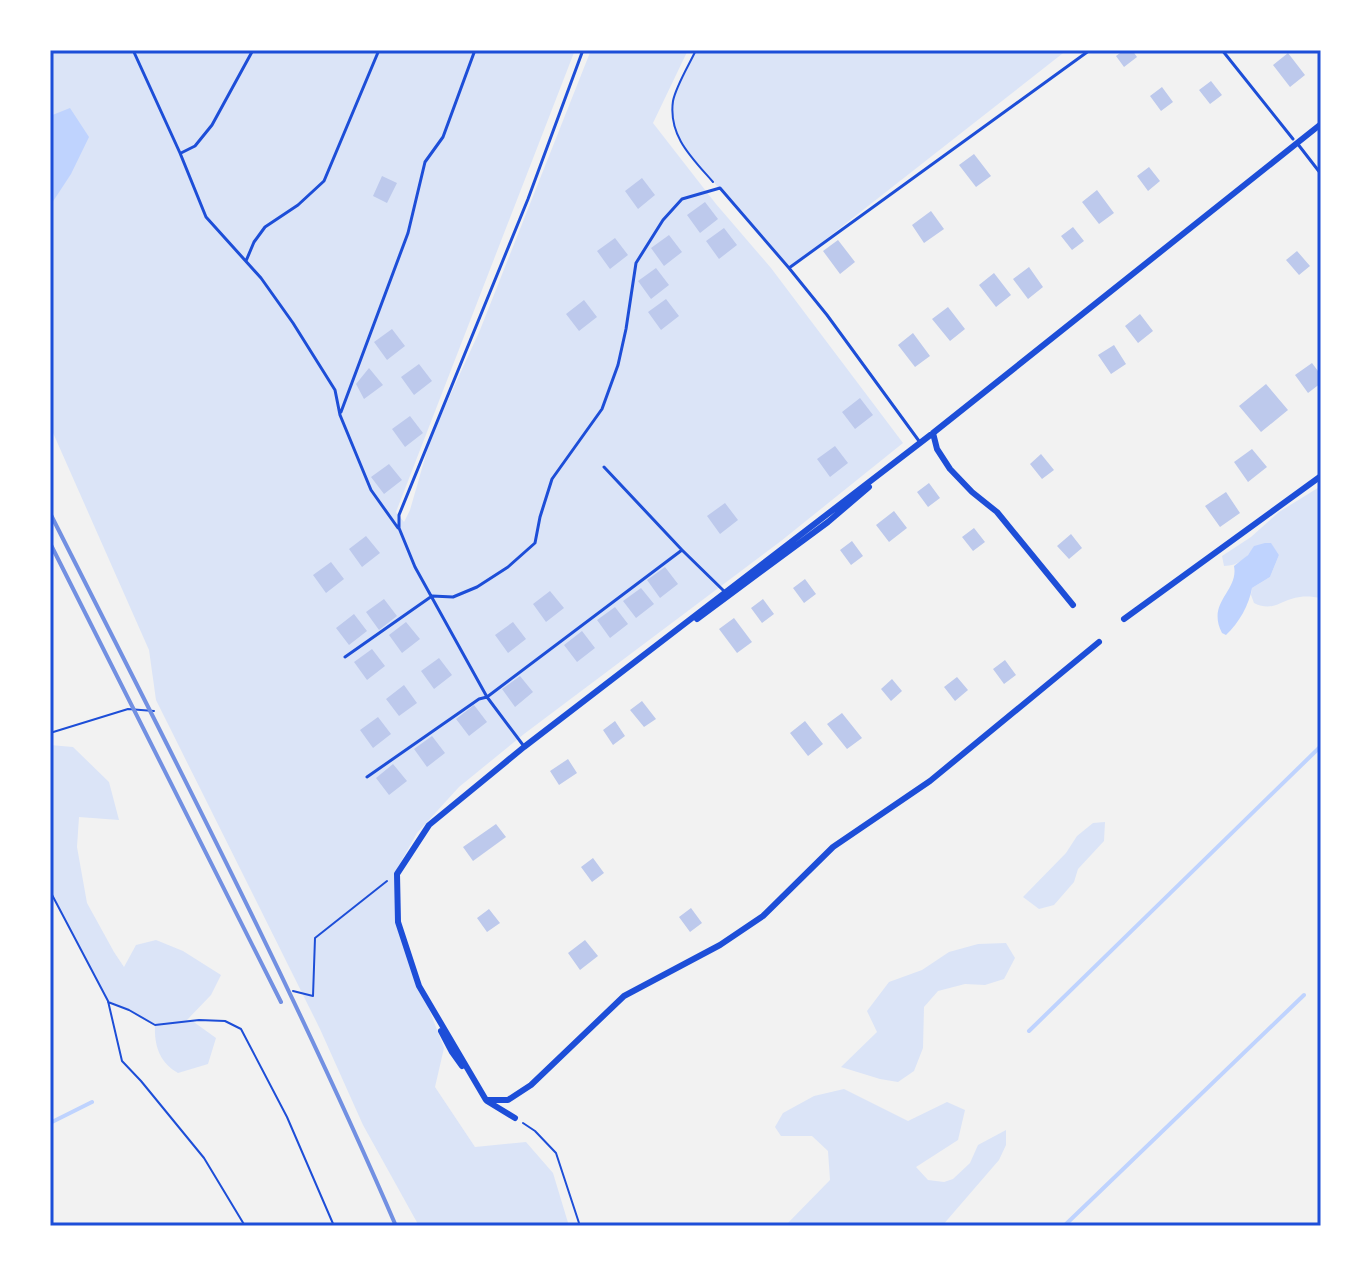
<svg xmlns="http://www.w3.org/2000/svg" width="1371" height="1276" font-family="'Fira Sans',sans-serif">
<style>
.green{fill:#dbe4f7}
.water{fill:#bfd3fe}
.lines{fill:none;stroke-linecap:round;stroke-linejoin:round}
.stream{stroke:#bfd3fe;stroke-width:4}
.building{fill:#bdc9ec}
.path{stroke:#1d4ed8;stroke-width:2}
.service{stroke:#1d4ed8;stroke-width:3}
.minor{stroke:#1d4ed8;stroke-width:6}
.rail{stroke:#7290e2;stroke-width:4}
.neatline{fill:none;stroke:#1d4ed8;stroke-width:3}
</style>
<rect width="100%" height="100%" fill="#f2f2f2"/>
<path class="green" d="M50 50H575L396 512 404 522 410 510 431 437 480 330 591 50H688L653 123 716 204 771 268 903 443 781 541 524 734 459 787 417 833 398 867 400 921 417 989 427 1004 444 1048 435 1087 475 1147 526 1142 553 1173 569 1226H419L363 1125 320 1029 156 700 149 650 50 426Z
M696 50H1067L789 268 687 152 673 126V99Z
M1321 486V598C1314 597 1307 596 1300 597 1281 599 1274 613 1254 603L1251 595 1252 588 1270 577 1279 555 1271 544 1255 546C1247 557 1239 566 1224 566L1222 556 1251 537 1279 512Z
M50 745 73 747 109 782 119 820 79 817 77 847 87 903 114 952 124 967 136 945 156 940 183 951 221 975 211 995 187 1020H191L216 1038 208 1064 178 1073C160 1063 154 1046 155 1025L129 1010 108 1001 50 891Z
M1105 822 1104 841 1078 869 1074 882 1054 905 1039 909 1023 897 1066 853 1077 836 1093 823Z
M1006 943 1015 958 1004 979 985 985 965 984 938 991 924 1007 923 1048 914 1071 898 1082 880 1079 841 1067 877 1032 867 1011 889 982 922 970 949 952 978 944Z
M844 1089 908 1121 947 1102 965 1110 958 1140 916 1167 928 1180 944 1182 953 1179 970 1163 978 1145 1006 1130V1145L999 1160 942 1226H785L830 1180 828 1151 812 1136H781L775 1127 783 1113 814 1096Z"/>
<path class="water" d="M70 108 89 137 71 174 50 206V116Z
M1265 543H1271L1279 555 1270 577 1252 588C1249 605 1239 623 1226 635L1222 633C1206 602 1239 591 1234 566L1248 555 1254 546Z"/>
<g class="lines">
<path class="stream" d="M1029 1031 1321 746
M50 1123 92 1102
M1064 1226 1304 995"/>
</g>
<path class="building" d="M1124 50H1132L1137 57 1124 67 1116 56Z
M1288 53 1305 75 1290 87 1273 65Z
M1211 81 1222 95 1210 104 1199 90Z
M1162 87 1173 102 1161 111 1150 96Z
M974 154 991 176 976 187 959 165Z
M1149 167 1160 181 1148 191 1137 176Z
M382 176 397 183 387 203 373 196Z
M642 178 655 195 638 209 625 191Z
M1097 190 1114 213 1099 224 1082 202Z
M705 202 718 219 700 233 687 215Z
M931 211 944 229 924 243 912 225Z
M1073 227 1084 241 1072 250 1061 236Z
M724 228 737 245 719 259 706 241Z
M669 235 682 252 664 266 651 248Z
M615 238 628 255 610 269 597 251Z
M838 240 855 262 840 274 823 251Z
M1297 251 1310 266 1299 275 1286 260Z
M1029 267 1043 287 1028 299 1013 279Z
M656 268 669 285 651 299 638 281Z
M994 273 1011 295 996 307 979 285Z
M666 299 679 316 661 330 648 312Z
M584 300 597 317 579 331 566 314Z
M948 307 965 329 950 341 932 319Z
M1140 314 1153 331 1138 343 1125 326Z
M392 329 405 346 387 360 374 342Z
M913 333 930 356 915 367 898 345Z
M1114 345 1126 364 1111 374 1098 355Z
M1312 363 1321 375V383L1308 393 1295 375Z
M419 364 432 381 414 395 401 377Z
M369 368 383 385 364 399 356 384Z
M1266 384 1288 410 1261 432 1239 406Z
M860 398 873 415 855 429 842 412Z
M410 416 423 433 405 447 392 429Z
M835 446 848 463 830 477 817 459Z
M1252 449 1267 467 1248 482 1234 462Z
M1041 454 1054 470 1042 479 1030 464Z
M389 464 402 480 384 494 371 477Z
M929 483 940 498 928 507 917 492Z
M1226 492 1240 513 1220 527 1205 506Z
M725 503 738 520 720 534 707 516Z
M894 511 907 528 889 542 876 525Z
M974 528 985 542 973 551 962 537Z
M1071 534 1082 548 1069 559 1057 546Z
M366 536 380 553 362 567 349 549Z
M852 541 863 556 851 565 840 550Z
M331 562 344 579 326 593 313 575Z
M665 567 678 584 660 598 647 580Z
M805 579 816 594 804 603 793 588Z
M641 588 654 604 636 618 623 601Z
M550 591 564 608 546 622 533 604Z
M384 599 397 616 379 630 366 612Z
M763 599 774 614 762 623 751 608Z
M615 607 628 624 610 638 597 620Z
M354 614 367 631 349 645 336 628Z
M734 618 752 642 737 653 719 629Z
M406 622 420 639 402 653 389 635Z
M513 622 526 639 508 653 495 635Z
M582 631 595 648 577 662 564 645Z
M372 649 385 666 367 680 354 662Z
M439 658 452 675 434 689 421 671Z
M1005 660 1016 675 1004 684 993 669Z
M520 676 533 692 515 707 502 689Z
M957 677 968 690 955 701 944 687Z
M892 679 902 691 891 701 881 689Z
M404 685 417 703 399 716 386 699Z
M642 701 656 719 644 727 630 710Z
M474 705 487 722 469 736 456 719Z
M842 713 862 738 847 749 827 724Z
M378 717 391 734 373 748 360 730Z
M615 721 625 736 613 745 603 730Z
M805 721 823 744 808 756 790 733Z
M432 736 445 753 427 767 414 749Z
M568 759 577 773 559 785 550 771Z
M393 764 407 781 389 795 376 778Z
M496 824 506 837 473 861 463 847Z
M593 858 604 873 592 882 581 867Z
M691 908 702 923 690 932 679 917Z
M489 909 500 923 487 932 477 918Z
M585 940 598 956 580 970 568 953Z"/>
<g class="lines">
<path class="path" d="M696 50C689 65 676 86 673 101 668 136 692 158 713 182
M50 733 128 709 154 711
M50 891 108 1001 122 1061 141 1081 204 1158 245 1226
M293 991 313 996 315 938 387 881
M108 1002 129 1010 155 1025 199 1020 225 1021 241 1029 287 1117 334 1226
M523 1123 535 1131 556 1153 580 1226"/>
<path class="service" d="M133 50 180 153 206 217 261 278 293 323 335 390 340 415 371 490 398 528
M1222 50 1293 139
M1297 143 1321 174
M181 153 195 146 212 125 253 50
M246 261 254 242 265 227 298 205 324 181 379 50
M789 268 1090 50
M341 412 408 233 425 162 443 137 475 50
M604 467 682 550 726 593
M345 657 432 596 453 597 477 587 508 567 535 543 540 517 552 479 602 409 618 365 626 329 636 263 663 220 682 199 720 188 789 268 827 315 919 441
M523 745 487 697 415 567 399 528V515L528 199 583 50
M367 777 479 699 487 697 682 550"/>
<path class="minor" d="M933 433 937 449 950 469 972 492 997 512 1073 605
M697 619 828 522 869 487
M1124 619 1321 476
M1099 642 930 781 833 847 763 916 720 945 624 996 531 1085 508 1100H486L419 986 398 922 397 874 429 825 524 747 933 433 1321 124
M441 1031 452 1052 462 1066
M487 1101 515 1118"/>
<path class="rail" d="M50 513C169 749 291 983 396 1226
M50 543 281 1002"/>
</g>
<rect width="1371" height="1276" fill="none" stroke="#ffffff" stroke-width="104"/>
<rect x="52" y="52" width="1267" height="1172" class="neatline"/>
</svg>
